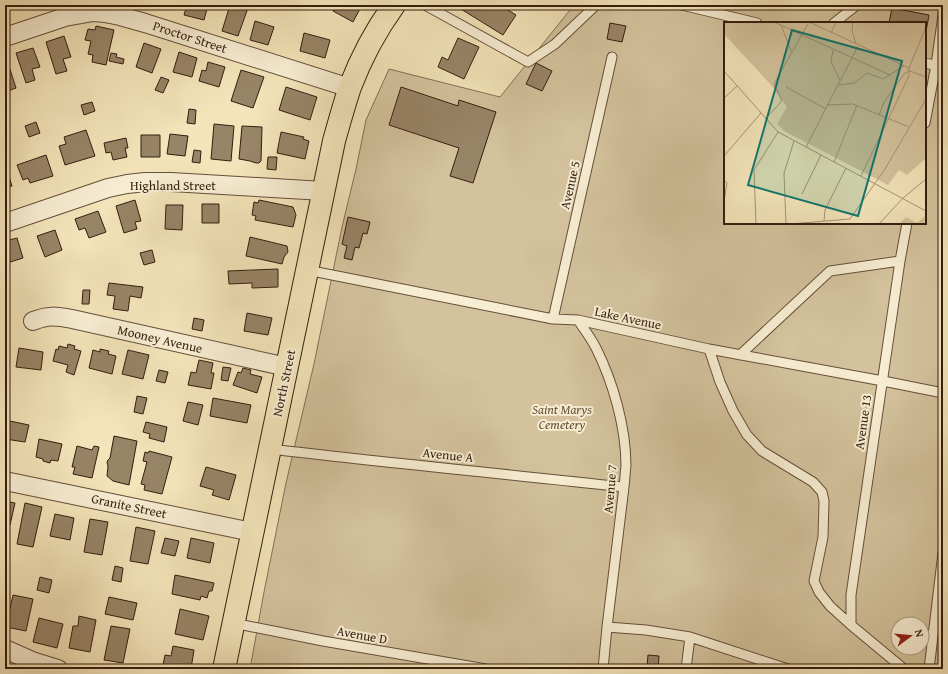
<svg xmlns="http://www.w3.org/2000/svg" width="948" height="674" font-family="'Gentium Book Plus',serif">
<style>
.green{fill:#d3c29c;stroke:#847056;fill-rule:evenodd}
.building{fill:#988467;stroke:#361d0f}
.lines{fill:none;stroke-linecap:round;stroke-linejoin:round}
.service-casing{stroke:#654f3a;stroke-width:11}
.minor-casing{stroke:#654f3a;stroke-width:20}
.trunk-casing{stroke:#361d0f;stroke-width:24}
.service{stroke:#f7edd2;stroke-width:9}
.minor{stroke:#f7edd2;stroke-width:18}
.trunk{stroke:#f3e4b9;stroke-width:22}
.labels{text-anchor:middle;dominant-baseline:central;stroke-width:4;stroke-linejoin:round;paint-order:stroke}
.street-label{font-size:13px;fill:#361d0f;stroke:#f7edd2}
.park-label{font-size:13px;font-style:italic;fill:#654f39;stroke:#f7edd2}
.inset-road{fill:none;stroke:#a79475;stroke-width:1}
.view{fill:#0f766e;fill-opacity:0.15;stroke:#0f766e;stroke-width:2}
.inset-edge{fill:none;stroke:#361d0f;stroke-width:2}
</style>
<rect width="100%" height="100%" fill="#f3e4b9"/>
<filter id="stains"><feTurbulence type="fractalNoise" baseFrequency=".005" numOctaves="4"/><feColorMatrix values="0 0 0 0 .2 0 0 0 0 .09 0 0 0 0 .02 0 0 0 .5 -.17"/></filter>
<radialGradient id="worn" r=".72"><stop offset=".6" stop-color="#630" stop-opacity="0"/><stop offset="1" stop-color="#630" stop-opacity=".3"/></radialGradient>
<path class="green" d="M574 5H943V669H250L264 592 286 483 314 364 342 227 356 169 366 120 389 69 500 97ZM725 23H925V223H725ZM898 624H922V648H898Z"/>
<path class="building" d="M187 5H208L204 20 184 15Z
M230 5H249L238 36 222 31Z
M336 5H362L353 22 333 11Z
M457 5H500L516 15 503 35 456 6Z
M892 8 929 15 925 37V23H889Z
M255 21 274 27 268 45 250 40Z
M610 23 626 26 622 42 607 39Z
M96 26 114 30 106 65 92 62 93 55 88 54 91 41 85 40 88 29 95 30Z
M304 33 330 40 325 58 300 51Z
M64 36 71 57 63 59 67 71 56 74 46 42Z
M458 38 479 47 464 79 438 67 442 57 448 60Z
M144 43 161 49 152 73 136 67Z
M33 48 40 67 32 69 35 80 26 83 16 53Z
M179 52 197 58 192 77 173 72Z
M111 53 117 54 116 57 124 59 123 64 109 61Z
M6 57 16 88 5 92V58Z
M208 62 225 67 219 87 199 81 202 70 206 71Z
M536 63 552 71 542 91 526 84Z
M241 70 264 77 253 108 231 101Z
M161 77 169 80 163 93 155 90Z
M286 87 317 97 310 120 279 110Z
M401 87 458 106 459 100 496 112 473 183 450 176 459 148 389 125Z
M92 102 95 111 84 115 81 105Z
M189 109 196 110 195 124 187 123Z
M36 122 40 133 29 137 25 126Z
M214 124 234 126 231 161 211 159Z
M242 126 262 127 261 161 259 163H256L250 161 239 159Z
M86 130 95 156 65 165 59 146 66 144 64 137Z
M281 132 304 137 303 139 309 141 305 159 277 153Z
M170 134 188 136 185 156 167 154Z
M141 135H160V157H141Z
M126 138 128 148H125L127 157 113 160 111 152 106 153 104 143Z
M194 150 201 151 200 163 192 162Z
M46 155 53 176 30 183 28 178 23 180 17 165Z
M268 157H277L276 170 267 169Z
M5 165 12 186 5 188Z
M135 200 141 221 135 222 137 229 124 233 116 206Z
M259 200 293 207 296 215 293 227 255 220 256 216 252 215 254 202 258 203Z
M202 204H219V223H202Z
M166 205H183L182 230 165 229Z
M98 211 106 232 89 238 85 228 79 230 75 219Z
M348 217 370 222 367 234 363 233 359 248 355 247 352 260 344 258 347 246 342 244Z
M55 230 62 250 45 257 37 236Z
M250 237 287 246 288 252 284 257 282 264 246 256Z
M17 238 23 258 7 263 5 257V241Z
M152 250 155 262 144 265 140 253Z
M278 269V287L252 288V283L229 284 228 271Z
M109 283 143 287 141 298 130 296 128 311 113 309 115 296 107 295Z
M83 290H90L89 304H82Z
M247 313 272 318 268 335 244 331Z
M194 318 204 320 202 331 192 329Z
M68 344 75 346 74 349 81 351 74 375 66 372 68 365 53 361 56 349 58 350 59 346 67 348Z
M19 348 43 352 41 370 16 367Z
M100 349 109 351 108 354 116 356 112 374 89 368 93 350 100 352Z
M128 350 149 355 143 379 122 374Z
M199 360 213 363 211 373H214L211 389 188 385 191 372 196 373Z
M223 367 231 368 228 381 221 380Z
M243 368 251 370 250 374 262 377 257 393 233 385 238 372 241 373Z
M159 370 168 372 165 383 156 381Z
M137 396 147 398 143 414 134 412Z
M213 398 251 405 247 423 210 416Z
M188 402 203 405 198 425 183 421Z
M5 420 29 425 25 442 5 439Z
M146 422 167 427 164 442 149 438 150 434 143 432Z
M114 436 137 441 129 485 113 481 107 476 108 466 107 462 108 460 110 458Z
M39 439 62 444 58 461 51 460 50 463 43 461V459L36 457Z
M77 446 92 450 94 446 99 447 92 478 73 474 75 467H72Z
M149 451 172 457 162 494 144 490 145 485 141 484 147 462 143 461 145 452 148 453Z
M206 467 236 475 229 500 212 495 214 490 200 486Z
M5 501 15 503 10 525 5 524Z
M25 503 42 507 33 547 17 544Z
M55 514 74 518 70 540 50 536Z
M90 519 108 522 102 555 84 552Z
M136 527 155 531 148 564 130 561Z
M165 538 179 541 175 556 161 553Z
M191 538 214 543 210 563 187 558Z
M115 566 123 568 121 582 112 580Z
M175 575 214 583 212 591H209L207 598 201 596 200 600 172 594Z
M40 577 52 580 49 593 37 590Z
M13 595 33 599 26 631 6 627Z
M109 597 137 603 133 620 105 614Z
M180 609 209 616 203 640 175 634Z
M79 616 96 620 90 652 69 648 73 626H78Z
M39 618 63 624 57 648 33 642Z
M111 626 130 629 123 663 104 660Z
M173 646 194 650 191 669H184L163 665 165 655 171 656Z
M648 655 659 656 658 667 647 666Z"/>
<g class="lines">
<defs>
<path id="service" d="M425 5 528 62 555 44 596 5
M682 5 757 23
M834 23 857 5
M925 63 943 67
M925 123 936 65 943 15
M307 270 553 319 578 320 709 349 883 381 943 393
M553 319 612 57
M578 320C584 329 591 338 596 348 613 382 626 427 626 466 625 473 625 480 624 487L607 627 603 669
M709 349 720 382 733 411 747 435 762 451 813 482 822 492 824 501 823 537 814 581 819 592 830 606 851 625 904 669
M740 355 830 271 900 261
M270 449C388 463 506 474 624 487
M233 623 323 641 486 669
M851 625V595L900 261 907 223
M607 627 646 630 690 637 788 669
M686 669 690 637
M929 669 943 553"/>
<path id="minor" d="M5 37 65 17 93 12 105 13 120 16 145 23 350 88
M5 223 108 188 127 184 145 182H171L324 191
M33 321C48 315 56 316 72 319L287 367
M5 481 252 532
M5 649 32 661 58 669"/>
<path id="trunk" d="M224 669 334 141C339 123 344 105 350 87 361 58 376 30 394 5"/>
</defs>
<use href="#service" class="service-casing"/>
<use href="#minor" class="minor-casing"/>
<use href="#trunk" class="trunk-casing"/>
<use href="#service" class="service"/>
<use href="#minor" class="minor"/>
<use href="#trunk" class="trunk"/>
</g>
<g class="labels">
<g class="street-label">
<text transform="translate(190 37) rotate(18)">Proctor Street</text>
<text x="173" y="185">Highland Street</text>
<text transform="translate(570 185) rotate(-77)">Avenue 5</text>
<text transform="translate(628 318) rotate(12)">Lake Avenue</text>
<text transform="translate(160 339) rotate(13)">Mooney Avenue</text>
<text transform="translate(284 383) rotate(-78)">North Street</text>
<text transform="translate(863 422) rotate(-82)">Avenue 13</text>
<text transform="translate(448 455) rotate(6)">Avenue A</text>
<text transform="translate(610 489) rotate(-85)">Avenue 7</text>
<text transform="translate(129 506) rotate(12)">Granite Street</text>
<text transform="translate(362 635) rotate(10)">Avenue D</text>
</g>
<g class="park-label">
<text x="562" y="409">Saint Marys<tspan x="562" dy="15">Cemetery</tspan></text>
</g>
</g>
<g transform="translate(724 22)">
<rect width="202" height="202" fill="#f3e4b9"/>
<path d="M0 0H202V136L183 153 175 148 164 163 60 109 53 102 63 85 48 64 0 12ZM202 193 200 202H175L182 195 193 201Z" fill="#d3c29c"/>
<path class="inset-road" d="M50 0 166 53M85 0 185 46M129 0 128 9 132 22M57 3 68 31M107 11 112 0M109 28 107 40 116 58M0 49 54 110 202 189M114 63 130 61 143 51 159 57 180 44M62 65 102 87M0 76 13 64M103 83 129 82 185 105M155 93 160 80 181 51 186 49 202 55M41 97 58 79 50 62 85 0M82 125 134 24M0 134 37 91M110 140 133 83M137 154 185 54V46L202 5M0 158 3 161 0 179M78 172 97 133M100 199 101 188 122 146M32 202 30 148 54 110M62 202 60 151 70 119M66 202 126 197 161 147 202 77M155 202 179 176 202 157"/>
<path class="view" d="M68 8 178 39 134 194 24 163Z"/>
<rect width="202" height="202" class="inset-edge"/>
</g>
<rect width="948" height="674" fill="none" stroke="#f3e4b9" stroke-width="20"/>
<rect x="6" y="6" width="936" height="662" fill="none" stroke="#361d0f" stroke-width="2"/>
<rect x="10" y="10" width="928" height="654" fill="none" stroke="#361d0f"/>
<g transform="translate(910 636) rotate(74)"><circle r="19" fill="#f7edd2" stroke="#aa9a84"/>
<path d="M0-3L7 15L0 10L-7 15Z" fill="#8f2418"/>
<text y="-6" font-size="11" font-weight="bold" text-anchor="middle" fill="#361d0f">N</text>
</g>
<rect width="100%" height="100%" filter="url(#stains)"/>
<rect width="100%" height="100%" fill="url(#worn)"/>
</svg>
